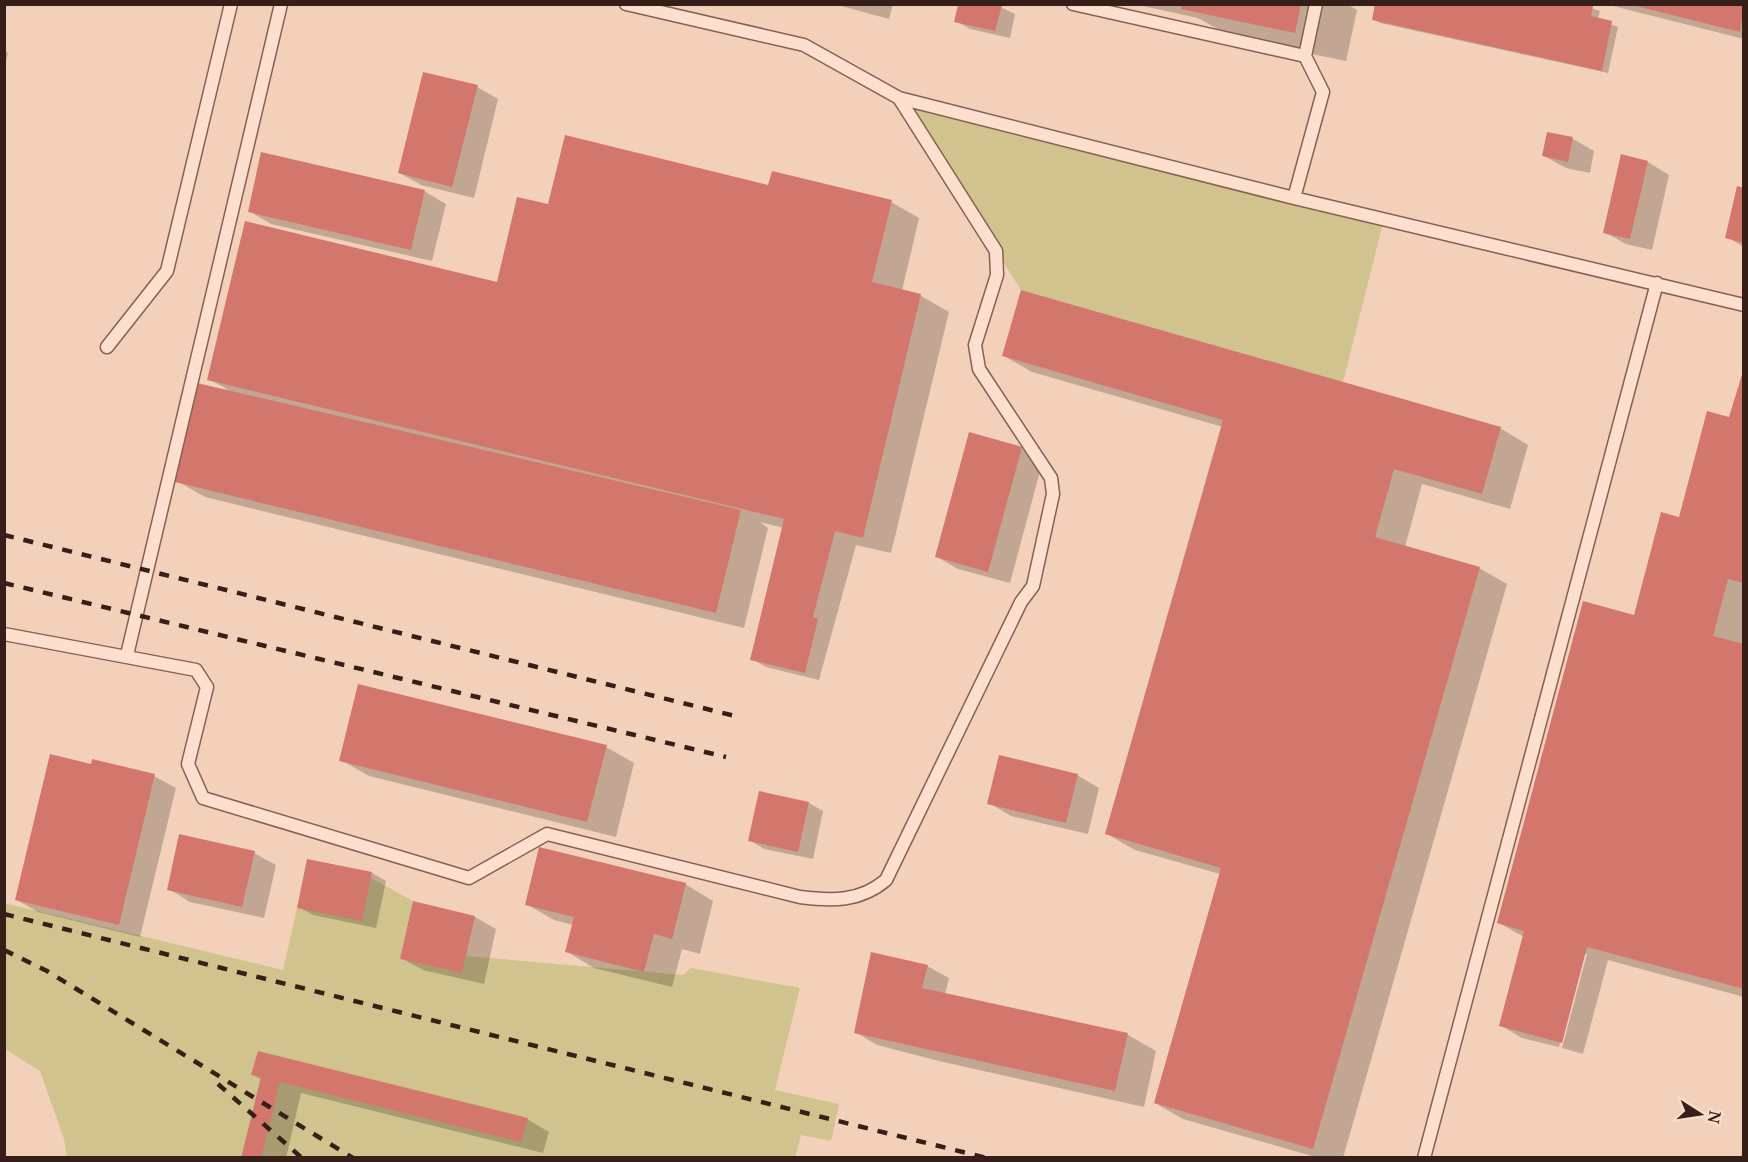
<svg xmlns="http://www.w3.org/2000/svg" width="1748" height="1162" font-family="'Noto Serif',serif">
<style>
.green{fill:#d0c38d}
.shadow{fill:#0003}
.building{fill:#d3776c}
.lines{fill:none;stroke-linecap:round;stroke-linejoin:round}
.service-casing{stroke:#895f53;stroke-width:15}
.service{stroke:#fce0cd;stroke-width:12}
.rail{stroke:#371f19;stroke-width:4.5;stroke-dasharray:10 10;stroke-linecap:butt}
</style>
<rect width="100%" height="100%" fill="#f2d0ba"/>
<path class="green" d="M899 98 1384 219 1343 382 1021 290Z
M371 878 413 901 400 959 462 973 466 956 683 975 691 968 800 988 775 1090 839 1104 831 1141 801 1135 795 1158 67 1157 64 1139 40 1071 5 1049 4 903 283 970 297 908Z"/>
<path class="shadow" d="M834 4H893L889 19Z
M959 4H994L1015 14 1010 38 970 29 956 21Z
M1134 4H1347L1357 10 1346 61 1234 38 1198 18Z
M1580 4 1600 11 1598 19 1618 27 1608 73 1380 23 1374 19Z
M1605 4H1744V39Z
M4 51 8 53 4 68Z
M477 87 498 99 474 198 421 185 400 173Z
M1548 134 1573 139 1594 151 1590 173 1566 168 1544 156Z
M1622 156 1648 162 1669 175 1652 250 1626 244 1604 232Z
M770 186 891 202 919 218 902 291 921 296 949 312 891 553 856 545 819 680 766 667 752 659 784 528 760 522 768 528 744 628 205 497 177 481 230 391 209 379 498 283 549 206Z
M1744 189V247L1727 237Z
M424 191 446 204 432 261 271 224 249 211Z
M1004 356 1500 428 1528 445 1510 509 1422 484 1405 547 1479 568 1507 584 1343 1158H1319L1183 1119 1155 1103 1220 874 1135 850 1107 834 1223 427 1032 372Z
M1744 371V997L1608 960 1583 1054 1562 1048 1587 954H1583L1559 1047 1522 1038 1500 1025 1524 937 1499 923 1635 617 1730 419Z
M1022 448 1043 460 1010 583 958 569 937 557Z
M606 747 634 763 616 837 369 776 341 760Z
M92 766 154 776 176 788 140 937 38 912 17 900Z
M1077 775 1099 788 1088 834 1011 816 989 803Z
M809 803 823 811 813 859 764 849 750 840Z
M254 853 276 865 264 918 190 902 169 889Z
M372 873 386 881 376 928 313 915 299 907Z
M685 884 713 901 700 954 682 949 672 987 594 968 566 951 573 925 554 920 526 904Z
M414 903 475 917 496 929 484 984 423 970 401 958Z
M927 966 949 978 945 994 1128 1035 1156 1051 1144 1107 939 1061 877 1045 855 1032Z
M253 1075 527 1119 549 1132 543 1153 301 1093 286 1158H243L262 1080Z"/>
<path class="building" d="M1182 4H1301L1295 33 1181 9Z
M1375 4H1587L1593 6 1591 16 1612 21 1602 71 1372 20Z
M1744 4 1740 32 1632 5V4Z
M958 5H1002L995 31 954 22Z
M423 72 478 85 452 187 398 173Z
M1547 132 1573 137 1568 162 1542 156Z
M565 135 768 185 772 171 892 200 872 282 921 294 863 538 835 531 813 617 818 619 805 673 750 660 784 519 207 380 245 221 497 282 517 197 548 204Z
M261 152 425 190 411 250 248 212Z
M1621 154 1648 161 1630 239 1603 233Z
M1737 186 1744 188V243L1725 238Z
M1021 290 1501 427 1482 494 1394 469 1375 537 1480 567 1313 1149 1154 1103 1221 868 1105 834 1223 420 1002 356Z
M1744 368V583L1728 579 1713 636 1744 644V989L1587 947 1562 1043 1499 1026 1524 931 1497 923 1583 601 1634 615 1661 512 1679 517 1707 411 1729 417Z
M197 383 741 510 716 613 175 482Z
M969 432 1022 447 988 572 935 557Z
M358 684 607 745 587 822 339 761Z
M50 754 91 764 92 759 155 774 119 925 15 900Z
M999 755 1078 774 1066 823 987 804Z
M759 791 809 802 798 852 748 841Z
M179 834 255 851 242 907 167 890Z
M539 847 686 883 672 939 654 934 644 972 565 952 574 917 525 905Z
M307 859 372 872 362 921 297 908Z
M413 901 475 916 462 973 400 959Z
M871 952 928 965 922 988 1128 1033 1115 1091 854 1033Z
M258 1051 528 1118 521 1142 280 1082 261 1158H241L261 1077 251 1075Z"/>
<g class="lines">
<defs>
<path id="service" d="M626 4 804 45 899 98 1294 198 1744 305
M1073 4 1305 56 1323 92 1294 198
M1305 56 1316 4
M107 347 167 271 231 4
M4 634 196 670 207 687 188 764 203 798 469 878 547 834 800 897C832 901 860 902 886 880L1021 602 1033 586 1053 494 1051 478 979 369 975 345 997 275 996 251 899 98
M127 655 281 4
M1424 1158 1657 283"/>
</defs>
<use href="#service" class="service-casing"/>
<use href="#service" class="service"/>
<path class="rail" d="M4 535 735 716
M4 583 726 757
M4 914 987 1158
M4 950 47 971 353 1158
M218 1084 302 1158"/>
</g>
<rect width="1748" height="1162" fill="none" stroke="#371f19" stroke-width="12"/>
<g transform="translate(1700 1114) rotate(102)" stroke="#f8ddca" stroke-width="4.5" paint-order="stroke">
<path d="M0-4.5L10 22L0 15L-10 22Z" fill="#371f19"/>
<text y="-9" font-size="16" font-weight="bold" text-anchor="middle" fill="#371f19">N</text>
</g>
</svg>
